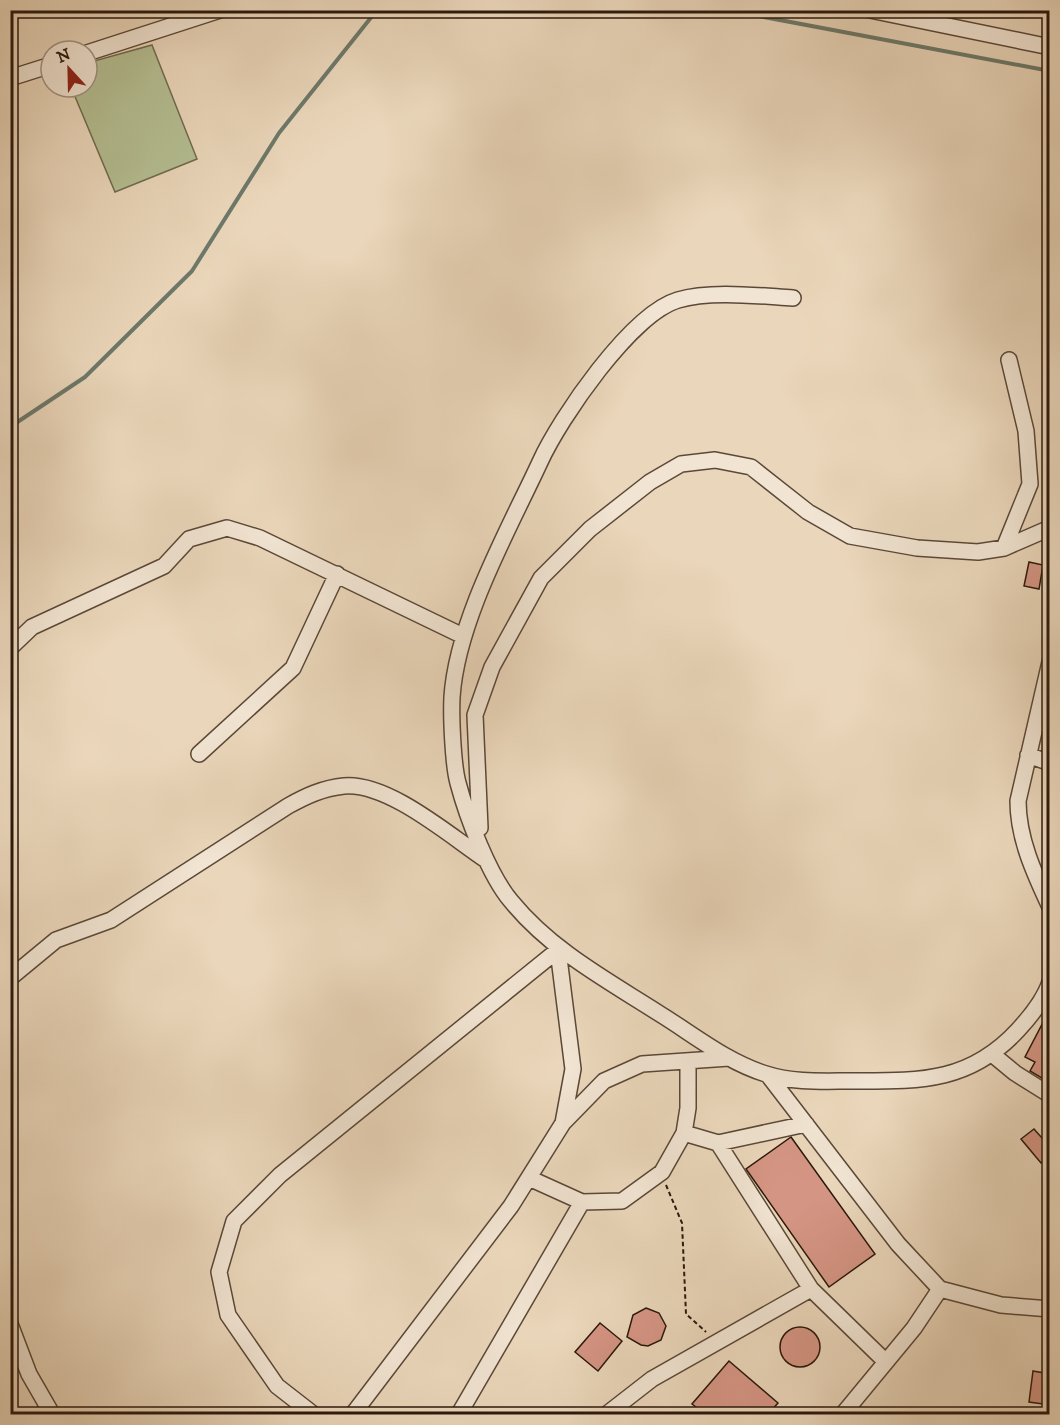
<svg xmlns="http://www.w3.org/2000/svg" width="1060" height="1425" font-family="'IM FELL DW Pica',serif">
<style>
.green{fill:#b4be92;stroke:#706b4f;stroke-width:1.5}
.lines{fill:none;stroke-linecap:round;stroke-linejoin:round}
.stream{stroke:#6d796a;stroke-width:4}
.building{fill:#d59584;stroke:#2b180c;stroke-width:1.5}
.minor-casing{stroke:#5b4838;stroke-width:18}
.path{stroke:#2b180c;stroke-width:2;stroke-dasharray:4.5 3;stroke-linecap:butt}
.minor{stroke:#f1e4d2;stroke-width:15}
</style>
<rect width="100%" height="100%" fill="#ead6ba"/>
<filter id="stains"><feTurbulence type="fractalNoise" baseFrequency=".00333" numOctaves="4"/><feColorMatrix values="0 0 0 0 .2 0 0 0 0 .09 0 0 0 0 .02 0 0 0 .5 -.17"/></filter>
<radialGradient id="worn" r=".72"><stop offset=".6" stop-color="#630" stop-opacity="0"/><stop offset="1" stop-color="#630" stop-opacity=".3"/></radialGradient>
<path class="green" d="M152 45 197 159 115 192 71 87H87V63Z"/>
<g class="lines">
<path class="stream" d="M727 10 1050 71
M10 427 85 377 192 271 279 133 377 10"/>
</g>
<path class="building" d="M1029 562 1043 565 1039 589 1024 586Z
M1050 1009V1083L1030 1071 1035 1062 1025 1057Z
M1034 1129 1050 1147V1156L1041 1163 1021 1139Z
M791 1137 875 1254 829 1287 746 1169Z
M646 1308 659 1313 666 1326 661 1340 648 1346 641 1345 627 1337 633 1315Z
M600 1323 622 1341 598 1371 575 1352Z
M780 1347a20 20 0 1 1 40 0a20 20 0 1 1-40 0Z
M729 1361 778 1403 768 1414H705L692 1404Z
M1033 1371 1050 1374V1405L1029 1402Z"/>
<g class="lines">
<defs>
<path id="minor" d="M870 10 1050 47
M87 53 220 10
M10 78 51 65
M793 298C760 296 710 290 678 300 631 314 560 418 540 462 508 531 457 621 452 697 451 717 453 765 458 783 467 817 489 875 511 901 552 951 607 980 660 1014 694 1035 727 1062 766 1074 794 1083 824 1081 852 1081 919 1081 969 1083 1018 1030 1030 1017 1044 1000 1050 982
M1004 548 1030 484 1026 431 1009 360
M10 648 32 627 164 566 189 539 227 528 260 538 463 636
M1050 662 1018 801C1018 838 1034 873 1050 907
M199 754 293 668 337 574
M1028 755 1050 763
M480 828 475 715 492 667 541 578 590 529 650 482 681 464 715 460 751 467 808 512 850 536 917 548 978 552 1004 548 1050 528
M10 978 56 940 111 920 288 806C306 796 323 788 344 786 388 782 450 836 486 860
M992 1054 1015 1073 1050 1095
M768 1075 898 1244 940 1289
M563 1123 604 1081 642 1064 729 1058
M684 1133 718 1143 811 1289
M718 1143 806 1124
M529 1178 582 1202 622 1201 662 1172 684 1133 688 1108V1061
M10 1324 29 1374 52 1414
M313 1414 277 1386 228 1315 219 1272 234 1221 280 1175 558 950
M353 1414 511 1206 563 1123 573 1069 558 950
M459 1414 582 1202
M607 1414 652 1379 811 1289 886 1362
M843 1414 914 1328 940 1289 1001 1305 1050 1309"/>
</defs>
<use href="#minor" class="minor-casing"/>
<path class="path" d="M666 1185 682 1223 686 1314 706 1332"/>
<use href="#minor" class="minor"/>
</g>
<rect width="1060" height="1425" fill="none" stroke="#ead6ba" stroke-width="36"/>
<rect x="12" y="12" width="1036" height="1401" fill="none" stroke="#2b180c" stroke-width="3"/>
<rect x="18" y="18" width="1024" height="1389" fill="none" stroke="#2b180c" stroke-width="1.5"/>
<g transform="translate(69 69) rotate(338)"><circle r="28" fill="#f1e4d2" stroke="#a29283" stroke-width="1.5"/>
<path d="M0-4.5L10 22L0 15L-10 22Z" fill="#8f2418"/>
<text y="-9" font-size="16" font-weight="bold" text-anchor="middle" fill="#2b180c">N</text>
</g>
<rect width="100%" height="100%" filter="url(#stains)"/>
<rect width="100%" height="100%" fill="url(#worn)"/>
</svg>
